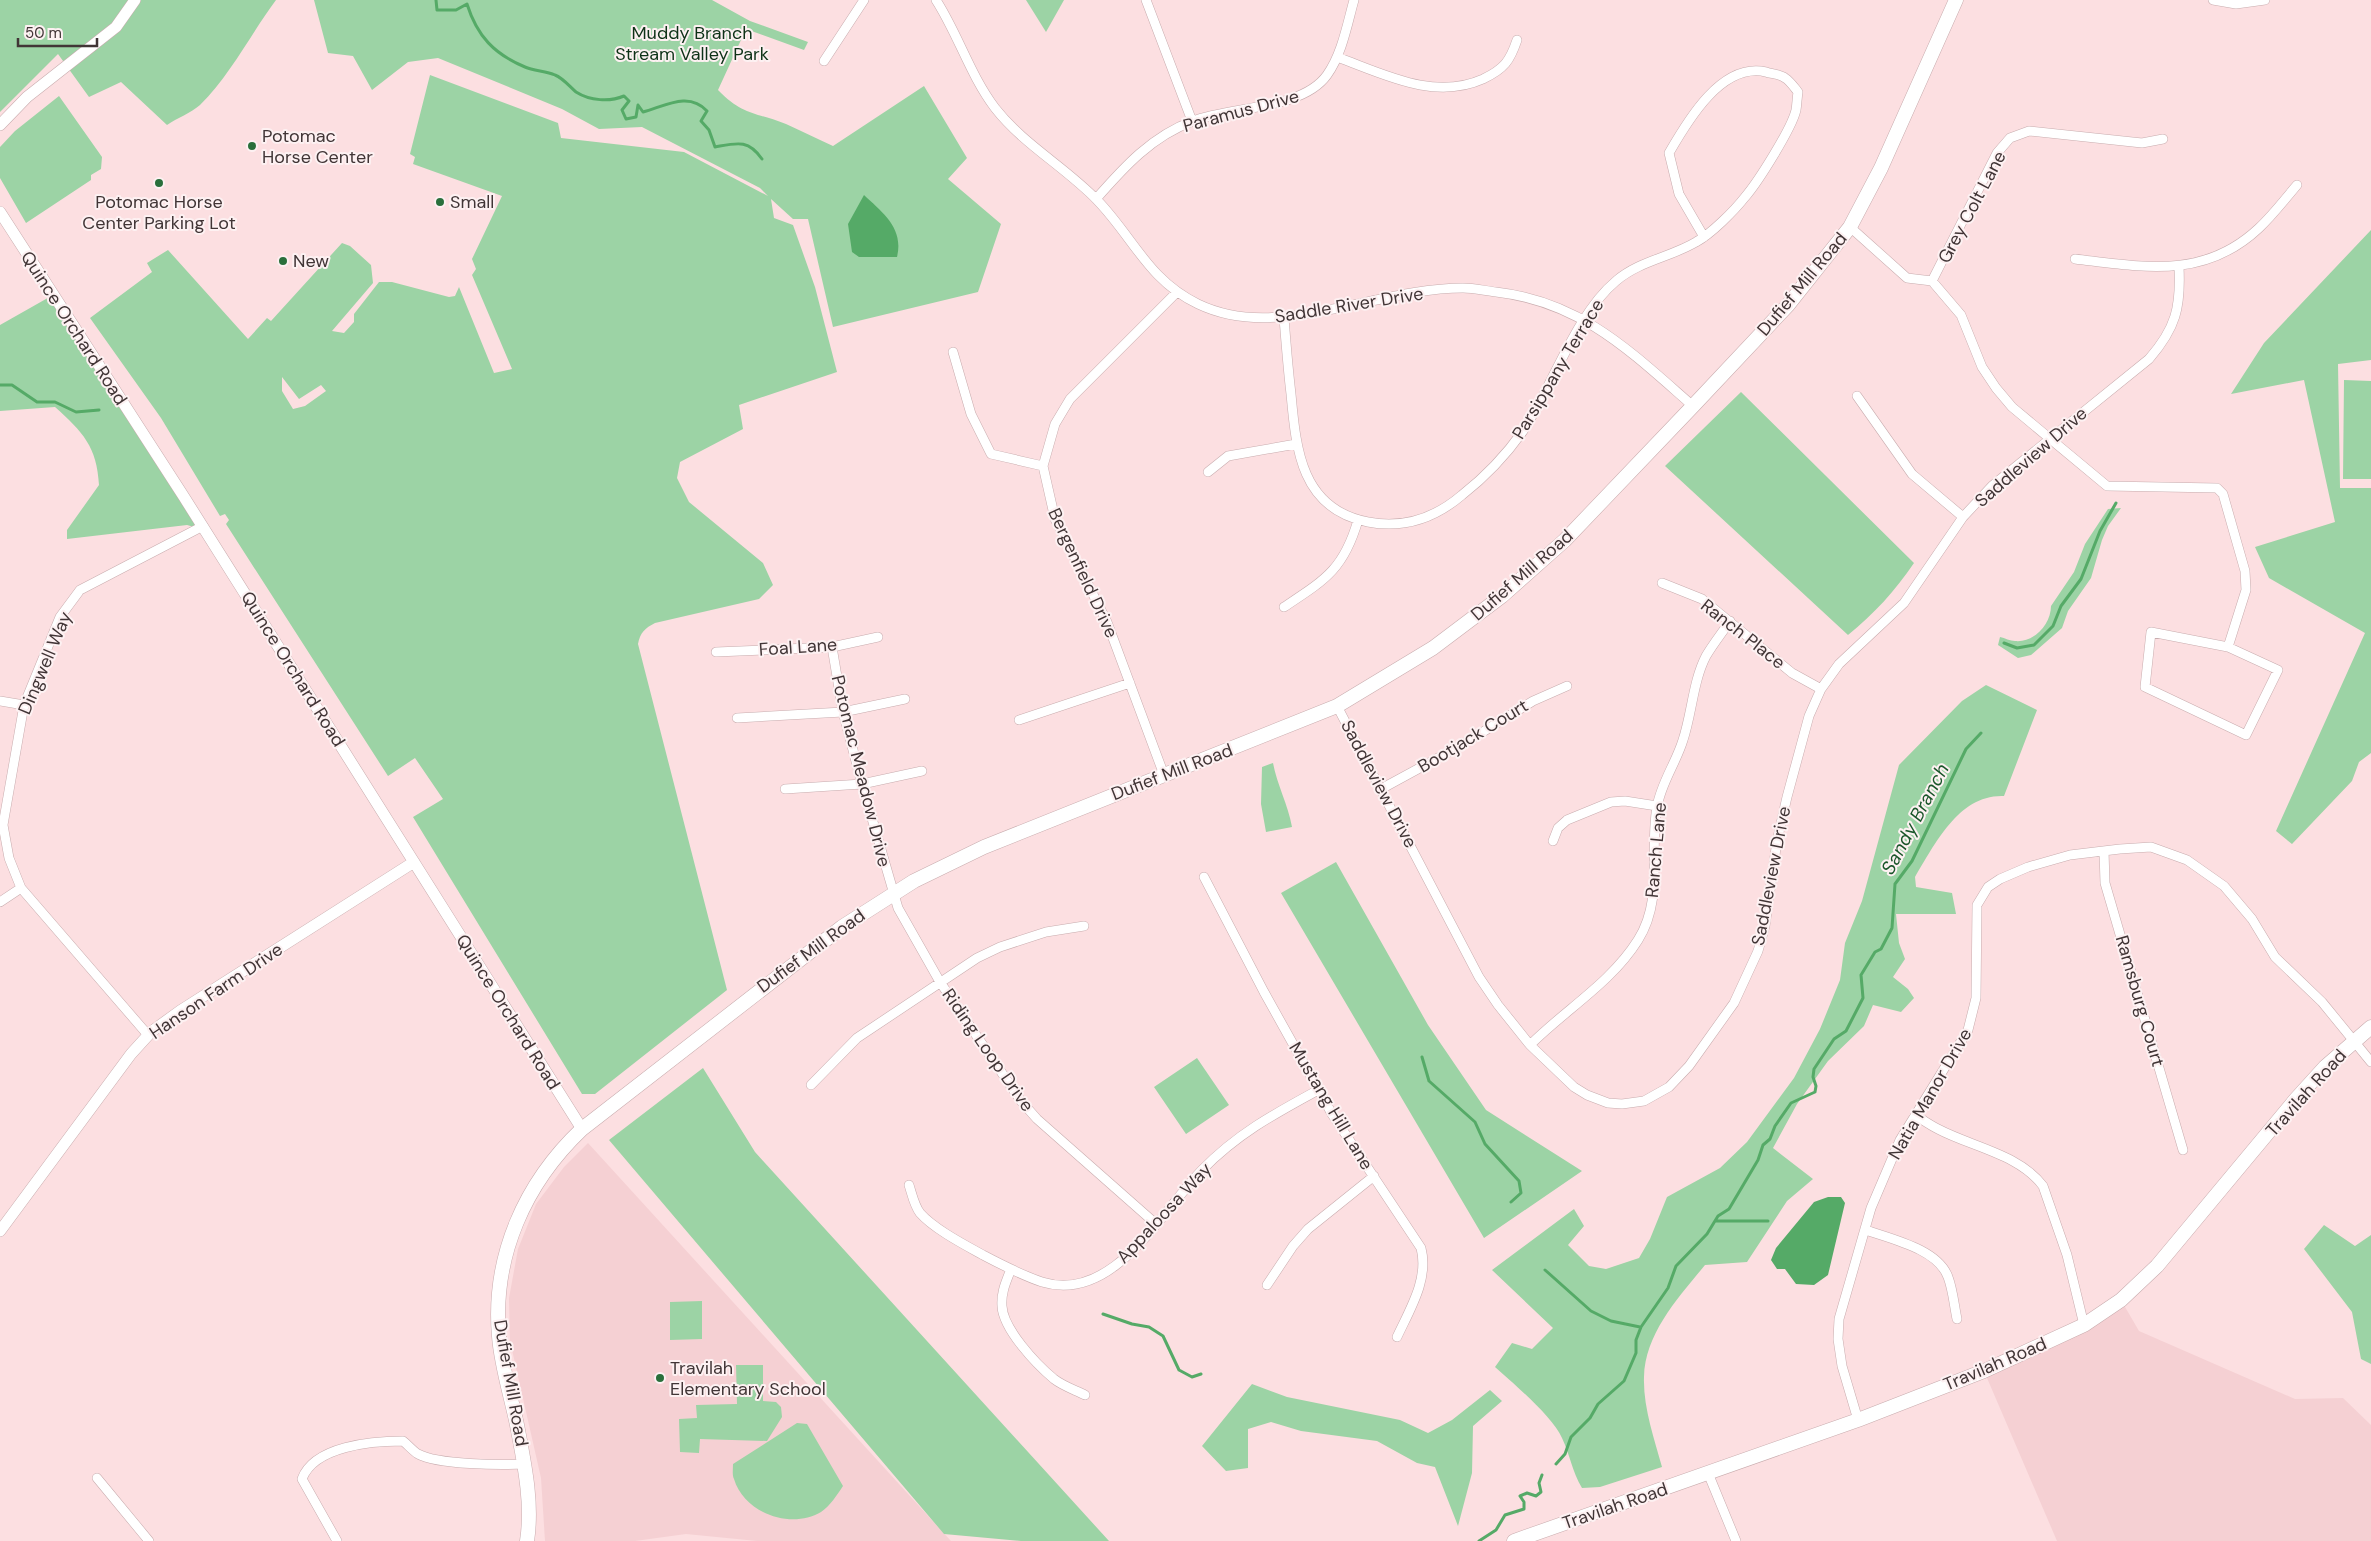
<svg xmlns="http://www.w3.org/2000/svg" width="2371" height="1541" font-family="'DM Sans',sans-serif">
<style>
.built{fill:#f5d0d3}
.green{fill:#9cd3a5;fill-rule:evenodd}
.water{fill:#55aa67}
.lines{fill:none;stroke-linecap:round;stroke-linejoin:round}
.stream{stroke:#55aa67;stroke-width:3}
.minor-casing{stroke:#c8acae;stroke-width:10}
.tertiary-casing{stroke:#c8acae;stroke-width:12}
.secondary-casing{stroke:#c8acae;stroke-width:15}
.minor{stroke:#fff;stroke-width:9}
.tertiary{stroke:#fff;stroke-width:11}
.secondary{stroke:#fff;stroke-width:14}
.poi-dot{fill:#296f3b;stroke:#fdf1f2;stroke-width:2}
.labels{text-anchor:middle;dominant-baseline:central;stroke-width:4;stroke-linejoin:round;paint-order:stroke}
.park-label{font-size:18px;fill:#0e3217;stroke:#fdf1f2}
.street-label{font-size:18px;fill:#413536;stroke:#fdf1f2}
.poi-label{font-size:18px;fill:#413536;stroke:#fdf1f2;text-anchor:start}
.water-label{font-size:19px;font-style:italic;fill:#1a562a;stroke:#fdf1f2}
</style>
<rect width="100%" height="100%" fill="#fcdfe1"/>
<path class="built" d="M588 1143 951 1541H757L686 1534 635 1541H545L541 1478 510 1341 509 1298 518 1249 536 1204 564 1167Z
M2121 1300 2139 1331 2295 1399 2343 1398 2371 1425V1541H2057L1984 1371Z"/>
<path class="green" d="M0 0H276C250 35 231 74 200 105 191 113 177 118 167 125L121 82 89 97 58 54 0 112Z
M314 0H712L750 21 808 42 804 50 746 29 718 90C743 116 756 112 786 124 802 131 817 139 833 146L924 86 967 158 948 179 1001 224 978 292 833 327 808 219H793L771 199 774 218 793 225 815 287 837 372 739 405 743 429 680 462 677 478 689 502 763 563 773 585 759 599 655 623C645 628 640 633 638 644L727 990 595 1094H582L413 817 443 799 415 758 388 776 226 524 229 520 225 514 220 516 161 418 90 318 152 272 147 263 168 250 248 339 267 318 271 321 342 243 350 246 371 265 373 283 332 331 344 333 354 322V314L379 282H392L449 297 455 296 459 287 494 373 512 369 472 275 476 269 472 259 502 196 413 164 415 157 410 154 430 75 558 123 561 138 684 152 768 196 760 188 642 127 599 129 562 109 438 58 408 62 372 90 353 56 328 53ZM282 377 299 399 321 385 326 391 305 406 293 409 282 391Z
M1026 0H1064L1046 32Z
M59 96 102 157 101 169 91 175V180L26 223 0 178V147L15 131Z
M2371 230V360L2338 364 2340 488H2371V753L2359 762 2352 781 2292 844 2276 831 2365 633 2269 578 2255 547 2335 522 2304 380 2231 394 2264 343Z
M53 295 205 530 187 525 67 539V530L99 485C97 447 83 432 55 407L0 411V325Z
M2344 380 2371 381V479H2343Z
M1741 392 1914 563C1895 591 1874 614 1848 635L1665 466Z
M2121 508 2108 526 2102 540 2091 578 2068 611 2062 628 2031 655 2018 658 1998 645 2000 637C2005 638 2010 641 2015 641 2034 643 2051 624 2051 606L2074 572 2085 544 2108 509Z
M1986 685 2037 710 2004 796C1959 794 1935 844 1915 877L1916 887 1952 893 1956 914H1896L1899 943 1905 959 1893 977 1908 989 1914 998 1901 1012 1873 1005 1864 1026 1828 1061 1797 1104 1773 1148 1813 1179 1787 1201 1747 1262 1705 1265C1679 1297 1645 1333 1644 1377 1643 1407 1654 1438 1662 1467L1600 1487 1582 1488C1572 1471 1570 1455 1562 1438 1553 1417 1513 1383 1495 1367L1512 1343 1532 1349 1553 1328 1492 1270 1574 1209 1584 1226 1568 1245 1589 1266 1606 1269 1639 1258 1650 1239 1667 1197 1720 1168 1747 1142 1794 1078 1820 1029 1840 980 1845 943 1862 901 1899 765 1962 701Z
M1273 763C1277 785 1288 804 1292 827L1266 832 1261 804 1262 767Z
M1336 862 1428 1025 1486 1110 1582 1171 1484 1238 1281 893Z
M1197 1058 1229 1105 1186 1134 1154 1087Z
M703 1068 755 1152 1109 1541H1021L944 1534 609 1140Z
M2324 1225 2355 1246 2371 1235V1364L2361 1359 2352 1312 2304 1249Z
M702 1301V1339L670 1340V1302Z
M736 1365H763V1401L776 1402 781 1407 782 1417 767 1441 700 1439 699 1453 680 1452 679 1419 697 1418 696 1405 737 1404Z
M1252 1384 1287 1397 1400 1420 1428 1433 1452 1420 1490 1390 1502 1401 1473 1426 1472 1473 1458 1526 1435 1467 1417 1463 1377 1441 1301 1431 1271 1422 1248 1429V1468L1226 1471 1202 1446Z
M797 1423 807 1424 843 1486C837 1495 830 1506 821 1512 791 1530 744 1513 734 1479 732 1475 733 1469 733 1464Z"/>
<path class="water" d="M864 195C883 213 904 228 897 257H859L852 252 848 224Z
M1828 1197H1841L1845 1203 1828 1275 1814 1285 1796 1284 1785 1269H1777L1771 1260 1776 1248 1814 1202Z"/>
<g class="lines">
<path class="stream" d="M436 0 437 10H456L467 4C477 36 494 54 525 67 534 71 546 71 555 75 563 78 570 87 576 92 590 101 610 102 624 96L629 101 622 110 626 119 636 117 638 105 643 112C665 106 689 91 707 111L701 121 709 130 715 147C737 143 748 139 762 159
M0 385H12L37 402H55L76 412 99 410
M2004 643 2017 648 2034 645 2053 626 2061 606 2081 579 2100 531 2116 503
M1422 1057 1429 1081 1475 1122 1485 1144 1519 1181 1521 1193 1511 1202
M1715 1221H1768
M1545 1270 1591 1311 1611 1321 1640 1327
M1103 1314 1132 1324 1149 1327 1163 1336 1179 1370 1192 1377 1201 1374
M1556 1464 1565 1454 1571 1437 1590 1418 1598 1404 1624 1381 1636 1353V1340L1641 1327 1668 1288 1676 1266 1707 1234 1718 1216 1729 1209 1758 1160 1763 1145 1770 1139 1775 1126 1791 1103 1815 1092 1816 1086 1813 1077 1814 1069 1834 1039 1846 1031 1863 998 1861 975 1875 952 1881 949 1892 928 1895 884 1912 861 1966 749 1981 733
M1479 1541 1496 1530 1505 1515 1524 1509V1502L1520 1496 1527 1493 1536 1496 1541 1492 1539 1483 1542 1475"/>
<defs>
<path id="minor" d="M936 0C958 34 970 75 995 108 1023 144 1065 167 1097 200 1133 237 1148 280 1198 304 1242 325 1287 318 1333 309 1375 301 1420 288 1463 288 1474 288 1486 291 1496 292 1582 302 1631 352 1693 406
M1146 0 1192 121
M2213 0 2236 4 2265 0
M1337 57C1384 74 1434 101 1483 79 1504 69 1510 61 1517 40
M824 61 864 0
M1096 199C1124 167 1152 136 1193 121 1232 106 1302 110 1327 75 1342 54 1347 25 1354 0
M1850 227 1907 278 1932 281 1961 315 1982 367 1996 388 2012 407 2107 486 2217 488 2223 494 2245 571 2246 590 2228 647 2151 632 2145 687 2246 735 2278 670 2228 647
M2075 259C2143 267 2204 280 2259 228 2273 215 2285 199 2297 185
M1932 281 1997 153 2010 138 2029 131 2142 143 2163 139
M1284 318C1286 343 1288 369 1291 394 1296 449 1301 509 1368 522 1404 529 1435 518 1462 495 1485 477 1506 455 1523 431 1552 387 1576 314 1616 281 1639 261 1671 257 1696 242 1711 234 1734 211 1745 197 1758 182 1792 128 1796 110 1797 104 1797 98 1798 92 1794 87 1790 81 1785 78 1780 74 1771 74 1766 72 1722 62 1688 120 1669 153L1679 194 1704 237
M953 352 971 414 991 454 1043 466
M1857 396 1912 474 1963 517
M1208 472 1228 456 1296 444
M1662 583 1702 599 1792 673 1821 689
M1284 607C1325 580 1344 569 1358 520
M832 647 843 712 862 784 898 908 940 982 1021 1101 1037 1119 1156 1224
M716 652 832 647 878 637
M0 701 24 705
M1337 706 1479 977 1498 1005 1530 1045 1574 1087 1587 1095 1608 1103 1622 1104 1644 1101 1669 1087 1689 1066 1734 1003 1758 951 1765 926 1777 841 1787 797 1809 716 1821 689 1839 664 1904 603 1963 517 1992 486 2149 359C2176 328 2181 307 2179 267
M737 718 843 712 905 699
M1019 720 1130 683
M1164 775 1107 622 1055 519 1043 466 1055 424 1070 399 1177 292
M785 789 862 784 922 771
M1381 789 1460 746 1533 701 1567 686
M1553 841 1558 828 1567 820 1611 802 1625 801 1657 806
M2104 851 2105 883 2183 1150
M1204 877 1264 992 1332 1114 1421 1248C1429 1279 1410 1309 1397 1337
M0 902 21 888
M148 1035 21 888 9 858 3 825 24 705 60 617 80 590 203 526
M1530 1045C1566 1009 1611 983 1638 940 1664 899 1649 851 1657 807 1661 783 1676 763 1683 740 1692 713 1693 681 1706 656 1713 644 1722 633 1730 621
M811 1085 857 1038 977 958 1000 947 1046 932 1084 926
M1915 1115C1923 1120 1930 1125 1938 1129 1972 1147 2019 1154 2043 1186L2067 1255 2084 1325
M909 1185C912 1194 914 1205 920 1213 934 1229 965 1245 983 1255 1002 1265 1021 1275 1042 1282 1113 1304 1161 1212 1202 1170 1238 1133 1276 1113 1320 1089
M1866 1230C1891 1239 1938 1249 1948 1277 1953 1290 1954 1305 1957 1319
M1011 1269C1006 1282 1001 1292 1002 1306 1003 1329 1036 1364 1054 1379 1063 1386 1075 1390 1085 1395
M1267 1285 1293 1246 1308 1229 1374 1176
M1858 1420 1842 1366 1838 1339 1839 1319 1871 1208 1900 1140 1968 1030 1976 998 1977 905 1988 887 2000 879 2028 867 2070 855 2120 849 2151 847 2187 860 2224 886 2252 919 2275 957 2322 1002 2371 1062
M1708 1473 1736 1541
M97 1478 149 1541
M337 1541 302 1479C314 1446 372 1441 403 1441 408 1445 413 1451 418 1454 438 1465 501 1465 525 1464"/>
<path id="tertiary" d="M0 125 27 97 116 27 135 0
M0 212 184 497 582 1129
M0 1231 131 1054 151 1032 180 1011 414 862"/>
<path id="secondary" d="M527 1541C533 1503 524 1462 517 1425 511 1396 501 1365 499 1336 492 1256 525 1183 582 1129L842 927 914 881 984 847 1337 706 1433 648 1502 596 1565 540 1693 406 1788 305 1850 227 1881 168 1956 0
M1514 1541 1858 1420 1984 1371 2084 1325 2121 1300 2157 1266 2296 1099 2325 1067 2371 1027"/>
</defs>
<use href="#minor" class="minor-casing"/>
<use href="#tertiary" class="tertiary-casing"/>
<use href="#secondary" class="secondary-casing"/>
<use href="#minor" class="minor"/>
<use href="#tertiary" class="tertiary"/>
<use href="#secondary" class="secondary"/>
</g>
<g class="poi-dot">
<circle cx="252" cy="146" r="5"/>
<circle cx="159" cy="183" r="5"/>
<circle cx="440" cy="202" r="5"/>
<circle cx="283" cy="261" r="5"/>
<circle cx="660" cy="1378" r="5"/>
</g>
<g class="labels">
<g class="park-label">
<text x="692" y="33">Muddy Branch<tspan x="692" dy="21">Stream Valley Park</tspan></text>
</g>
<g class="street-label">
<text transform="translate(1241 111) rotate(-15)">Paramus Drive</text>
<text transform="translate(1972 207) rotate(-62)">Grey Colt Lane</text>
<text transform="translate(1802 284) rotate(-50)">Dufief Mill Road</text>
<text transform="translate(1349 305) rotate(-9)">Saddle River Drive</text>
<text transform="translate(74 328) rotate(57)">Quince Orchard Road</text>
<text transform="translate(1558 369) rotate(-59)">Parsippany Terrace</text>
<text transform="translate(2031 457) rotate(-41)">Saddleview Drive</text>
<text transform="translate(1083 573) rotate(65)">Bergenfield Drive</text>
<text transform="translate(1522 575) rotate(-41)">Dufief Mill Road</text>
<text transform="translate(1743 634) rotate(38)">Ranch Place</text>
<text transform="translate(798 647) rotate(-4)">Foal Lane</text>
<text transform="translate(45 663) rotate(-67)">Dingwell Way</text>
<text transform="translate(293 669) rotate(58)">Quince Orchard Road</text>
<text transform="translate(1473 736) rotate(-31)">Bootjack Court</text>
<text transform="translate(861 771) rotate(76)">Potomac Meadow Drive</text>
<text transform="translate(1172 772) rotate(-21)">Dufief Mill Road</text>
<text transform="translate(1379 784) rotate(62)">Saddleview Drive</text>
<text transform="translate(1656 850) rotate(-85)">Ranch Lane</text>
<text transform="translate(1771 876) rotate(-79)">Saddleview Drive</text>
<text transform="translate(811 951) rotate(-36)">Dufief Mill Road</text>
<text transform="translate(216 991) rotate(-34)">Hanson Farm Drive</text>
<text transform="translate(2140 1001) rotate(74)">Ramsburg Court</text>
<text transform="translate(508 1012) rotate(58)">Quince Orchard Road</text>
<text transform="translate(988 1050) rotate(55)">Riding Loop Drive</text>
<text transform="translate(2306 1093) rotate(-48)">Travilah Road</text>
<text transform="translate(1930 1094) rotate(-60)">Natia Manor Drive</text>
<text transform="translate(1331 1106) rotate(59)">Mustang Hill Lane</text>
<text transform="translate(1164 1213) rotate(-47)">Appaloosa Way</text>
<text transform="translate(1995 1364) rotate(-23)">Travilah Road</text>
<text transform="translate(511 1383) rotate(80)">Dufief Mill Road</text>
<text transform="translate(1615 1506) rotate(-19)">Travilah Road</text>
</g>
<g class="poi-label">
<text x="262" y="136">Potomac<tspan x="262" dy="21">Horse Center</tspan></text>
<text x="159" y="202" text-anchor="middle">Potomac Horse<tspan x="159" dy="21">Center Parking Lot</tspan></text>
<text x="450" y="202">Small</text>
<text x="293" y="261">New</text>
<text x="670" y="1368">Travilah<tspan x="670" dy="21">Elementary School</tspan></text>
</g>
<g class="water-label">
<text transform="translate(1915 819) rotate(-62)">Sandy Branch</text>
</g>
</g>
<path d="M18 38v8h79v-8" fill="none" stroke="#413536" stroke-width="2.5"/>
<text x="25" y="38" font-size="15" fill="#413536" stroke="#fdf1f2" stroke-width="4" paint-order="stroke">50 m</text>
</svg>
